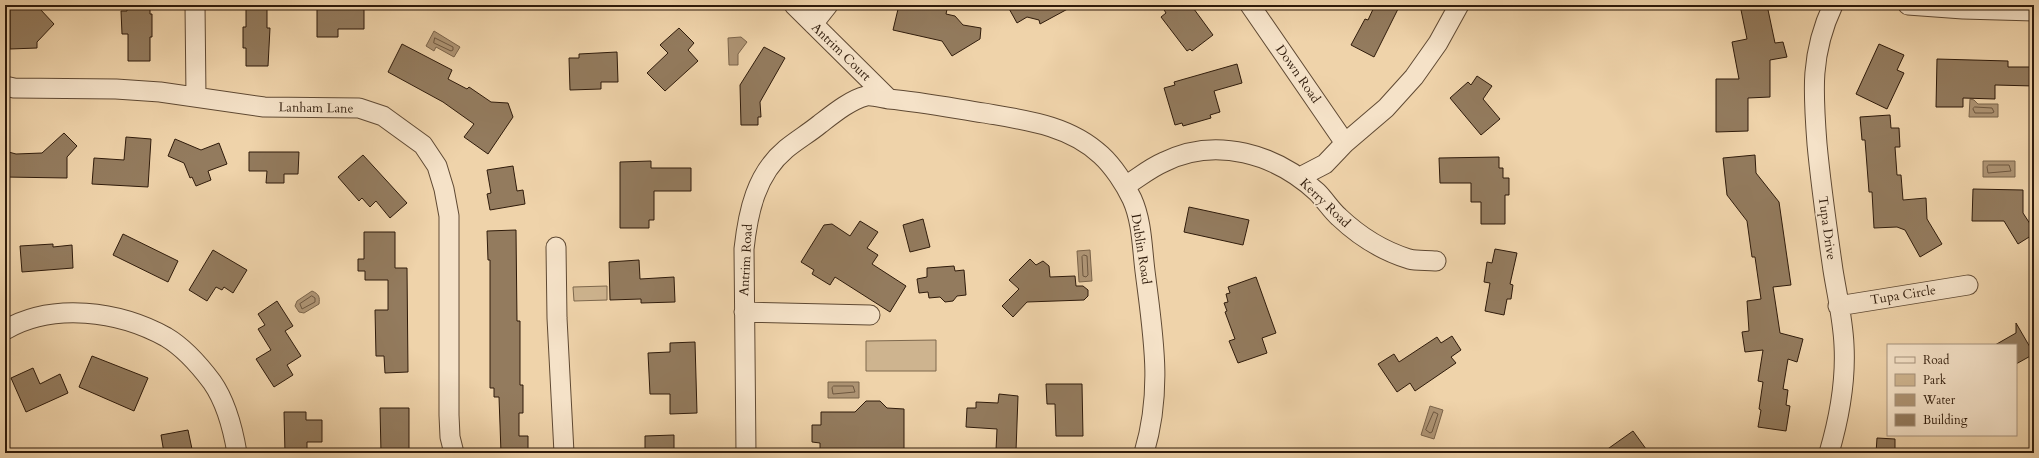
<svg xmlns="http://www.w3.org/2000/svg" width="2039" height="458" font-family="Cardo,serif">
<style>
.green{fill:#ceb48f;stroke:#7e684d}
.water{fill:#ae9474;stroke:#7b644a}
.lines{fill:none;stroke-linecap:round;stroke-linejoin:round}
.shore{stroke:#6e5840;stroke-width:1}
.building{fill:#937b5e;stroke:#2f1b0b}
.minor-casing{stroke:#5f4933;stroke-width:21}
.minor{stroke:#f5e2c8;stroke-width:19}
.labels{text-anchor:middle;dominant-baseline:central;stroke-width:3.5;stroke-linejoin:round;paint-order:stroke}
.street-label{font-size:13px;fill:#2f1b0b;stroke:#f5e2c8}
</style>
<rect width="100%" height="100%" fill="#efd3aa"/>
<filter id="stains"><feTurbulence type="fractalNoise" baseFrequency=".005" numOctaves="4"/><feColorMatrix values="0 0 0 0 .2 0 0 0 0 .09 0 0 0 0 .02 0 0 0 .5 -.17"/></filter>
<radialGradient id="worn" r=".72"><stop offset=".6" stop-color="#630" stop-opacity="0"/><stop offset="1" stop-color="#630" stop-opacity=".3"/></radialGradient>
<path class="green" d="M607 286V300L574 301 573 287Z
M936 340V371H866V341Z"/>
<path class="water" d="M434 31 460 47 454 57 436 47 434 51 426 46Z
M741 37 747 42 738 54V65H729L728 38Z
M1970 99 1974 100 1978 104H1998V117H1969Z
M1983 161H2015V177H1983Z
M1090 250 1092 281 1079 282 1077 251Z
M312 291C319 294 320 297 319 304L304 313 299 312 295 306 297 301Z
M828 382H859V398H828Z
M1430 406 1443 410 1434 439 1421 435Z"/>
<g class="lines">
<path class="shore" d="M435 38 453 47V50L451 51 434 43Z
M1975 107 1992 108 1994 112 1992 113H1975L1973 109Z
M1989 165H2009L2011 171 1988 173 1987 167Z
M1084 255 1087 256 1088 275 1086 277 1083 276 1082 257Z
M312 296 315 298V302L302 309 300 304Z
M834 386H853L855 392 833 394 832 388Z
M1434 412 1438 414 1432 432 1430 433 1426 430Z"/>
</g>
<path class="building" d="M10 5H40V9L54 24 37 42V48L10 49Z
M127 5H150V14H152V37H150V61H128V34H122L121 11H127Z
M246 5H267V28H270L268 66H246V48H243V27H246Z
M317 5H364V29H338V37H317Z
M899 5H948L946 14 955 16 963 25 981 28 980 39 952 56 942 41 893 30Z
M1007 5H1075L1040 24 1039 20 1027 17 1017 23Z
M1161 5H1191L1213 35 1192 51 1190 49 1187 51 1161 17 1166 13Z
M1375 5H1400L1374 57 1351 45 1365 19 1368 20Z
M1740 5H1767L1775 43 1783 42 1787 57 1770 60V97L1748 98V131L1716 132V79H1739L1732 42 1747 39Z
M679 28 694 43 688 50 698 61 665 91 647 73 668 53 660 45Z
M402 44 452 70 448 79 467 89 469 87 491 102 508 103 513 117 488 154 464 137 474 124 443 102 388 72Z
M1879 44 1904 55 1897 70 1904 73 1887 109 1856 94Z
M764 47 785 58 760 102 761 117H758V125H741L740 85Z
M617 52 618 82H601V89L570 90 569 58H579V54Z
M1937 59 2008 61V67H2034V86L1995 85V99L1963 98V107H1936Z
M1237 64 1242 83 1214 91 1220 112 1210 115 1211 118 1183 126 1182 123 1175 125 1164 88 1175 85 1174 82Z
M1477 76 1492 86 1483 99 1500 119 1481 135 1450 98 1468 82 1471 85Z
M1890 115 1891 128H1899L1900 147H1895L1897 175H1901L1903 200 1926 198 1927 219 1942 244 1920 257 1905 230 1897 227 1874 228 1872 192H1869L1865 140H1862L1860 117Z
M64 133 77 146 67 157V178L5 177V151L16 154 42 153Z
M126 137 151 139 148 187 92 184 94 158 124 160Z
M175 139 201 150 219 143 227 164 208 171 211 180 196 186 192 177 190 178 184 163 168 156Z
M249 152H299L298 174H284V183H266L267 171H249Z
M363 155 407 203 390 218 376 201 370 207 362 198 359 201 338 177Z
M1755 155 1756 173 1779 202 1791 285 1773 287 1780 333 1803 339 1797 362 1788 359 1783 389 1788 390 1786 405 1790 406 1786 431 1758 427 1761 410 1759 409 1763 382 1758 381 1763 350 1745 352 1742 332 1749 331 1747 301 1761 299 1755 257H1752L1747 221 1727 195 1723 158Z
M1499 157V168H1503V178H1509V195H1505V224H1481V202H1471V183H1440L1439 158Z
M651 161V168H691V191H654V220H649V228H620V162Z
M513 166 517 191 523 190 525 204 490 210 487 194 491 193 487 170Z
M1973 189 2023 190V213L2034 230V234L2018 244 2004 221H1972Z
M1189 207 1249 220 1243 245 1184 232Z
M923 219 930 247 910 252 903 225Z
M860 221 878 232 867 248 878 255 872 264 906 286 890 312 835 277 830 285 812 274 814 270 801 262 824 225 832 224 850 236Z
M516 230 517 321H520V385H523V413H519V436H528V453H501L499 397H494V388H490V260H488L487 231Z
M364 232H395V268H407L408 372 385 373 384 356H376L375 310H388V280H365V271H358V259H364Z
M123 234 178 261 168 282 113 255Z
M53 244V247L72 245 73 268 22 272 20 246Z
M1495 249 1517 253 1510 284 1513 285 1511 299H1507L1504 315 1485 311 1490 283 1484 282 1487 262 1492 263Z
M213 250 247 270 233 293 224 287 222 290 216 287 207 301 189 290Z
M1030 259 1036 265 1043 261 1049 266 1050 277 1075 276 1076 286H1083L1088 290V296L1084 300 1027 302 1013 317 1002 306 1019 289 1009 280Z
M639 260 640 279 674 277 675 302 641 303V299L610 300 609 262Z
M954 266 955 271 964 270 966 295 957 296 953 301 945 302 940 297 929 298 928 292 919 293 917 279 927 277V268Z
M1256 277 1276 333 1262 338 1267 353 1238 363 1229 341 1235 339 1225 312 1227 311 1224 303 1228 302 1226 294 1230 293 1228 287Z
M277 301 293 326 285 331 301 356 287 365 293 375 274 387 256 359 271 350 258 329 265 325 258 314Z
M2016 323 2034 354 2016 364V345H1995L2016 333Z
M1452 336 1461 350 1451 357 1456 363 1415 391 1410 383 1397 392 1378 364 1394 354 1399 362 1437 337 1441 343Z
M695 342 697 413 670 414V394H650L648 353 670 352V343Z
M92 356 148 378 134 411 79 387Z
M33 368 40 384 60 374 68 393 26 412 11 378Z
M1046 384H1082L1083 436H1056L1055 404H1047Z
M999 394 1018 396 1016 451 996 450 997 429 966 427 967 408H976V402L998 403Z
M866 401H880L887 408 904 409V450H820V443L812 442V425H821V412H855Z
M380 408H409V453H381Z
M284 412H306V420H322V442H307V453H285Z
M188 430 192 449 189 450 190 453H164L161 435Z
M1633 431 1649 453H1602Z
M674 435V453H645V436Z
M1877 438 1895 439V453H1876Z"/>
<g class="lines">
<defs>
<path id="minor" d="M195 5 196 97
M794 5 889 99
M1250 5 1345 143
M1908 5 1963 9 2034 11
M813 24 828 5
M5 86 14 88 116 89 160 92 264 107 359 108 383 116 423 145 437 166 444 189 449 216V415L450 437 454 453
M1300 177 1325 164 1345 143 1386 108 1414 77 1438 43 1459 5
M1125 186C1138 178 1150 168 1164 162 1216 136 1276 154 1317 192 1325 200 1331 210 1339 217 1359 236 1383 251 1409 259 1417 261 1427 260 1436 261
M556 247 557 318 564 453
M1838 306 1968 285
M744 312 870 315
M5 330C53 302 119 311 166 337 183 347 200 366 212 382 226 402 233 429 237 453
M746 453 744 249C748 212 756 174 786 149 797 140 809 133 820 124 833 114 850 100 866 96 872 95 882 98 889 99 921 102 952 108 984 113 1025 120 1069 125 1101 155 1113 166 1125 184 1132 199 1142 221 1142 247 1145 271 1153 335 1163 389 1144 453
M1829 453C1839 419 1846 381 1844 345 1843 320 1837 295 1833 270 1827 228 1821 187 1817 144 1813 92 1810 54 1833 5"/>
</defs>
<use href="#minor" class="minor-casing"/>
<use href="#minor" class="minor"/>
</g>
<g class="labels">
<g class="street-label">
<text transform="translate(841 52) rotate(44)">Antrim Court</text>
<text transform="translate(1298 74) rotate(55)">Down Road</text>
<text transform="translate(316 108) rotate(1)">Lanham Lane</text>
<text transform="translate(1325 203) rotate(44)">Kerry Road</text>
<text transform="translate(1827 228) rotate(82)">Tupa Drive</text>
<text transform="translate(1141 249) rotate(81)">Dublin Road</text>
<text transform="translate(746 260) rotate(-87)">Antrim Road</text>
<text transform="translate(1903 295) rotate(-9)">Tupa Circle</text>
</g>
</g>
<rect width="2039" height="458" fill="none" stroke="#efd3aa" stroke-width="20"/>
<rect x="6" y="6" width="2027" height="446" fill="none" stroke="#2f1b0b" stroke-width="2"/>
<rect x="10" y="10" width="2019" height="438" fill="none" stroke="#2f1b0b"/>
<rect x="1887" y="344" width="130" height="92" fill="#f5e2c8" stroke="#a6927c"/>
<rect x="1895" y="357" width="20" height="6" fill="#f5e2c8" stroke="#a6927c"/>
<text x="1923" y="364" font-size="12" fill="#2f1b0b">Road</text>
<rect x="1895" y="374" width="20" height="12" fill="#ceb48f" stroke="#a6927c"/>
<text x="1923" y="384" font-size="12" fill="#2f1b0b">Park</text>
<rect x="1895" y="394" width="20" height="12" fill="#ae9474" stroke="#a6927c"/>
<text x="1923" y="404" font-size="12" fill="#2f1b0b">Water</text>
<rect x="1895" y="414" width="20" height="12" fill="#937b5e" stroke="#a6927c"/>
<text x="1923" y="424" font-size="12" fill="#2f1b0b">Building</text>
<rect width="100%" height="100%" filter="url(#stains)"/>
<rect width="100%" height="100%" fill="url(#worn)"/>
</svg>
